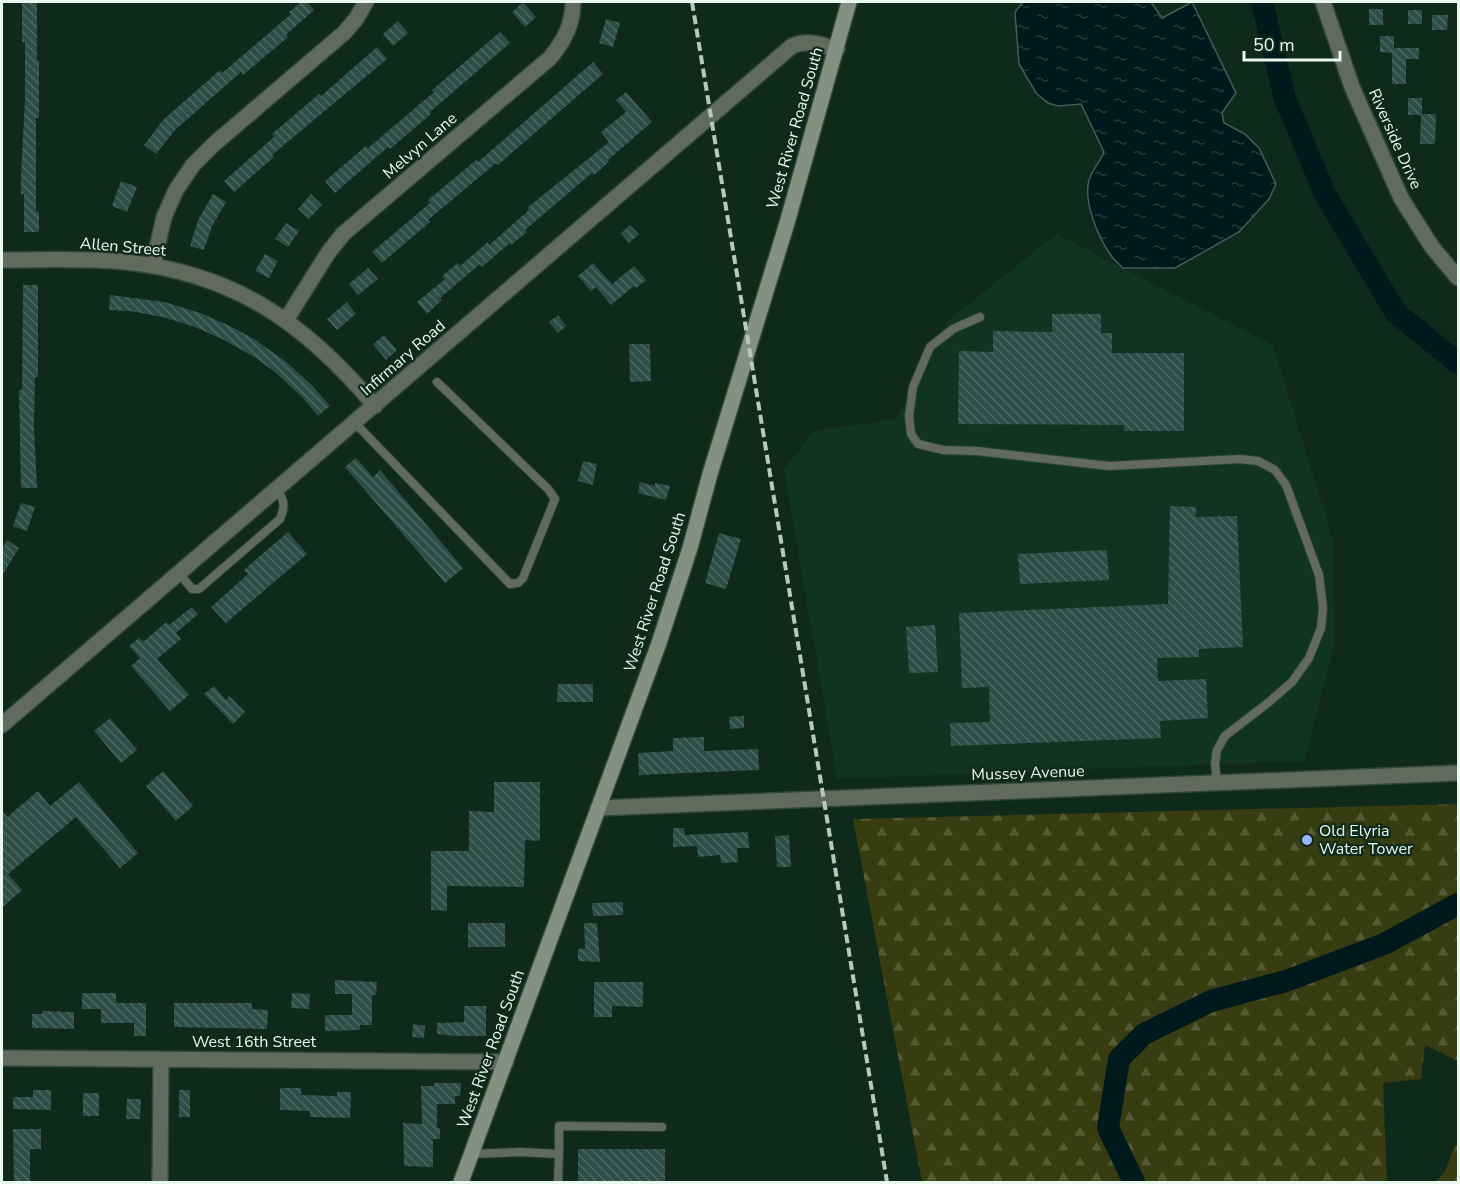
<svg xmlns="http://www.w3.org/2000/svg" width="1460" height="1184" font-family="'Nunito Sans',sans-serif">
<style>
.built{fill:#113422}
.forest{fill:url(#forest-firs)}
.water{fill:url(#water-ripples);stroke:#465c5c;stroke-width:1.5}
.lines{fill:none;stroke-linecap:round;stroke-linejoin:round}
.river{stroke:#00191c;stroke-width:22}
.building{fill:url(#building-back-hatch)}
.service-casing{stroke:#2e4639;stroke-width:10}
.minor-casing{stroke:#2e4639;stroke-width:18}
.tertiary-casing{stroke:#2e4639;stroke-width:18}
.secondary-casing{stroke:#2e4639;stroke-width:18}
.service{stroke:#62695e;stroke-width:8}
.minor{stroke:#62695e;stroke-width:15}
.tertiary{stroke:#62695e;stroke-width:15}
.secondary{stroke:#859180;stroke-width:15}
.rail{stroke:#b7c9bf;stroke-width:4;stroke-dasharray:9 4.5;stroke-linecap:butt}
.poi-dot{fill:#9bb5fd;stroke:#0f291b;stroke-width:2}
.labels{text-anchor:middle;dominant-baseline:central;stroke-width:4.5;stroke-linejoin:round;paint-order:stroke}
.street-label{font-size:16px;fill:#eaf9f0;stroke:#0f291b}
.poi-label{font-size:16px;fill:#eaf9f0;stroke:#0f291b;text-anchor:start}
</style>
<defs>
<pattern id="forest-firs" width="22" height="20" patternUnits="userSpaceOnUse" patternTransform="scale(1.5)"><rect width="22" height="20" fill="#383c11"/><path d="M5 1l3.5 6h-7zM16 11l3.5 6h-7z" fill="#555934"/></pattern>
<pattern id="water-ripples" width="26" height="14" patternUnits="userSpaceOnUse" patternTransform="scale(1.5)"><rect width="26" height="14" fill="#00191c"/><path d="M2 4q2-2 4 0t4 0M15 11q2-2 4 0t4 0" fill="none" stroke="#253b3d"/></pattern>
<pattern id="building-back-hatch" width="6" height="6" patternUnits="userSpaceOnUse" patternTransform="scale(1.5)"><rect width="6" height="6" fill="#2c4e47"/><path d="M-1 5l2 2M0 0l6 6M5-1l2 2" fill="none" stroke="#4b6862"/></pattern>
</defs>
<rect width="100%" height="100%" fill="#0f291b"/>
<path class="built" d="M1056 234 1273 345 1333 539 1334 648 1304 761 837 779 784 469 814 431 897 419 945 323Z"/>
<path class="forest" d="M1458 804V1061L1425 1045 1421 1079 1383 1083 1387 1182H922L853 819Z
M1455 1145H1458V1182H1435L1445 1172Z"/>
<path class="water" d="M1023 2H1151L1162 18 1192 2 1236 93 1222 113 1224 123 1245 134 1259 148 1276 184 1269 199 1239 232 1175 268H1123C1119 264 1113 259 1110 254 1098 237 1083 201 1089 180 1092 170 1100 162 1104 152L1081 104 1058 106 1048 103 1036 93 1019 64 1015 12Z"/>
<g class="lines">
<path class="river" d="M1262 2 1285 99 1326 196 1396 313 1458 363
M1134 1182 1108 1128 1119 1059 1144 1034 1211 1001 1286 981 1384 944 1458 904"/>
</g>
<path class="building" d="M22 2H37V60H39V118H36V212H39V232H24V194H21V175L25 99V42H22Z
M301 2H307L314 10 286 35 288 37 243 75 241 72 175 130 156 154 144 145 164 119 220 70 222 73 291 14 289 12Z
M523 2 536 17 525 27 512 12Z
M1369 9H1383V25H1369Z
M1408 10H1422V24H1408Z
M1432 15H1448L1447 30H1432Z
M606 19 620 23 613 47 599 43Z
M398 21 408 33 393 46 383 34Z
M500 32 510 43 430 112 431 114 390 149 388 147 335 193 325 181 366 146 368 148 434 92 432 90Z
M1380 36H1394V48H1419V59H1406V84H1392V53L1380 52Z
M377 47 387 59 272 155 274 157 234 192 224 181 274 137 272 134 319 94 321 96Z
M593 62 603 74 498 165 496 163 428 220 430 222 382 263 372 252 430 203 428 200 476 160 478 162Z
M626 92 652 122 608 160 609 162 594 175 592 173 525 230 527 232 511 245 510 243 482 267 480 264 440 298 442 300 427 314 417 302 445 279 442 276 458 263 460 266 488 242 489 245 529 210 527 208 543 195 609 142 601 132 626 112 616 100Z
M1408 98H1422V114H1436L1435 144H1420L1421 115H1408Z
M121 181 137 187 127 212 112 206Z
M213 194 226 202 212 226 204 250 190 246 198 220Z
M311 194 322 205 309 219 298 209Z
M286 223 299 231 288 247 275 239Z
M630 225 639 234 629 243 621 233Z
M265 254 278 261 269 278 255 271Z
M593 263 612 284 634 266 646 280 636 288 634 286 611 305 596 287 591 291 578 276Z
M368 268 378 279 358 295 349 284Z
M23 285H38V377H35L34 426 37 488H21L19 390H22Z
M110 295 165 302 200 313 228 325 254 339 285 361 312 385 330 406 318 416 302 397 276 373 256 358 222 339 195 327 163 317 130 311 109 310Z
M347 302 356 314 337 330 327 319Z
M1052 314H1101V333H1112V353H1184V431H1124V425L958 424 959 351 993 352V331L1052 332Z
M558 315 566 326 558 333 549 322Z
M384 335 397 350 386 360 373 344Z
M629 344H650L651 381 630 382Z
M356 458 373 477 380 470 463 568 445 583 345 467Z
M583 461 597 464 593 485 578 481Z
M640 482 655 486V483L670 486 666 500 638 493Z
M21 503 35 507 27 531 13 526Z
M1170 506 1196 507V517L1237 516 1243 647 1199 649V657L1157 658 1158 681 1206 679 1208 718 1160 721 1161 738 951 746 950 723 990 722 989 687 962 688 959 613 1168 604Z
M288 532 307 554 226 623 211 607 248 574 244 570Z
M719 533 741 539 726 589 705 583Z
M7 540 19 548 2 576V549Z
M1107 550 1109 580 1020 584 1018 554Z
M192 607 198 614 176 633 181 639 157 659 189 695 170 711 131 666 140 658 129 646 139 638 143 642 166 622 169 625Z
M935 625 938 672 909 673 906 627Z
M558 684H593V702H557Z
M214 686 226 700 229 696 245 712 233 724 204 694Z
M744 716V728L730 729 729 717Z
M110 718 137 750 121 763 94 731Z
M704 737V751L758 749 759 770 639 775 638 753 673 751V738Z
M163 771 193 806 176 821 146 786Z
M79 782 138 853 120 868 76 817 8 874 22 890 2 908V810L7 817 38 791 50 806Z
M494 782H540V841L525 840 524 887 447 886V911L431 910V851H469V811L494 812Z
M673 828H684L685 835 748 832 749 848H737L738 862 721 863 720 855 698 857 697 846 673 847Z
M789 835 791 867H777L775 836Z
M623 902V915L593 916 592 903Z
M468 923H505V947H468Z
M584 923H597L600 962 578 961V949L585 948Z
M335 980 377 982 376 995H372V1025H360V1030L325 1031V1015H352V994H335Z
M594 982H643V1007L612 1006V1017H594Z
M82 993H116V1003H146V1036H134V1023H101V1009H82Z
M292 993 310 994 309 1009 291 1008Z
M174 1003H252V1009L268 1010 267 1029 174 1027Z
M464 1006H486V1036H456L437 1034V1023L464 1022Z
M42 1011 74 1012V1029L32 1028V1014H42Z
M413 1024 425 1026 424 1038 412 1037Z
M434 1083H461L460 1096H455V1104H437V1128H440V1139H433V1167L404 1166 403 1123 422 1124 421 1086H434Z
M280 1088H301V1095L337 1096V1092H351L350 1118 310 1117V1111L280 1110Z
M33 1090H51V1110L13 1109V1097H33Z
M179 1090H190V1117H179Z
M83 1093H99V1116H83Z
M127 1099H141L140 1119H126Z
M13 1129H41V1149H30V1182H14Z
M578 1149H665V1182H578Z"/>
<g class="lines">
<defs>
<path id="service" d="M980 317 953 329 930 347 913 387 909 416 911 434 918 444 943 450 977 451 1109 466 1240 459 1258 461 1275 470 1286 485 1319 575 1323 608 1321 628 1309 658 1292 682 1269 702 1225 736 1217 750 1215 763 1217 783
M355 423 510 584 518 583 523 578 555 499 548 489 437 382
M179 573 192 589H199L280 519C285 507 285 500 277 490
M471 1154 520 1152 559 1154V1126L662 1127
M558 1182 559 1154"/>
<path id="minor" d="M1323 2 1352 87 1401 198 1432 247 1458 278
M2 260C42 260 84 258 125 262 235 273 306 324 375 406
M153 265 164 217 176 190 193 165 214 144 344 33 356 19 366 2
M286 320 328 253 343 234 550 58C564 41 573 24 573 2
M598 808 1458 773
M2 1058 506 1062
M160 1182 161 1060"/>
<path id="tertiary" d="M2 725 792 46C808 39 821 45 837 49"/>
<path id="secondary" d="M461 1182 659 643 690 548 710 474 787 223 849 2"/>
</defs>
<use href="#service" class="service-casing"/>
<use href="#minor" class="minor-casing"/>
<use href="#tertiary" class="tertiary-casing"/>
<use href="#secondary" class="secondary-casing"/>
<use href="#service" class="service"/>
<use href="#minor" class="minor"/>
<use href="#tertiary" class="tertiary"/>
<use href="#secondary" class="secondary"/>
<path class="rail" d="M692 2 887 1182"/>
</g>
<circle class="poi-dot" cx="1307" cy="840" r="6"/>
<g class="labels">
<g class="street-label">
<text transform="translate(795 128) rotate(-74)">West River Road South</text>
<text transform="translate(1395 139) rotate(66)">Riverside Drive</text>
<text transform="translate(420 146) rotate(-41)">Melvyn Lane</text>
<text transform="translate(123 247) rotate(5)">Allen Street</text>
<text transform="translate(403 358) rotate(-41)">Infirmary Road</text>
<text transform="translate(655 592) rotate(-72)">West River Road South</text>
<text transform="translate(1028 773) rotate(-2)">Mussey Avenue</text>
<text x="254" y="1042">West 16th Street</text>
<text transform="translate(491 1049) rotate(-70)">West River Road South</text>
</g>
<g class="poi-label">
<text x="1319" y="831">Old Elyria<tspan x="1319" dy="18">Water Tower</tspan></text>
</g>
</g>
<rect width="1460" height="1184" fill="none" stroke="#eaf9f0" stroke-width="6"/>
<path d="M1244 51v9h96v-9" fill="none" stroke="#eaf9f0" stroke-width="3"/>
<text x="1253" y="51" font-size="18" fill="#eaf9f0" stroke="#0f291b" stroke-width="4.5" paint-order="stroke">50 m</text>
</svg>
